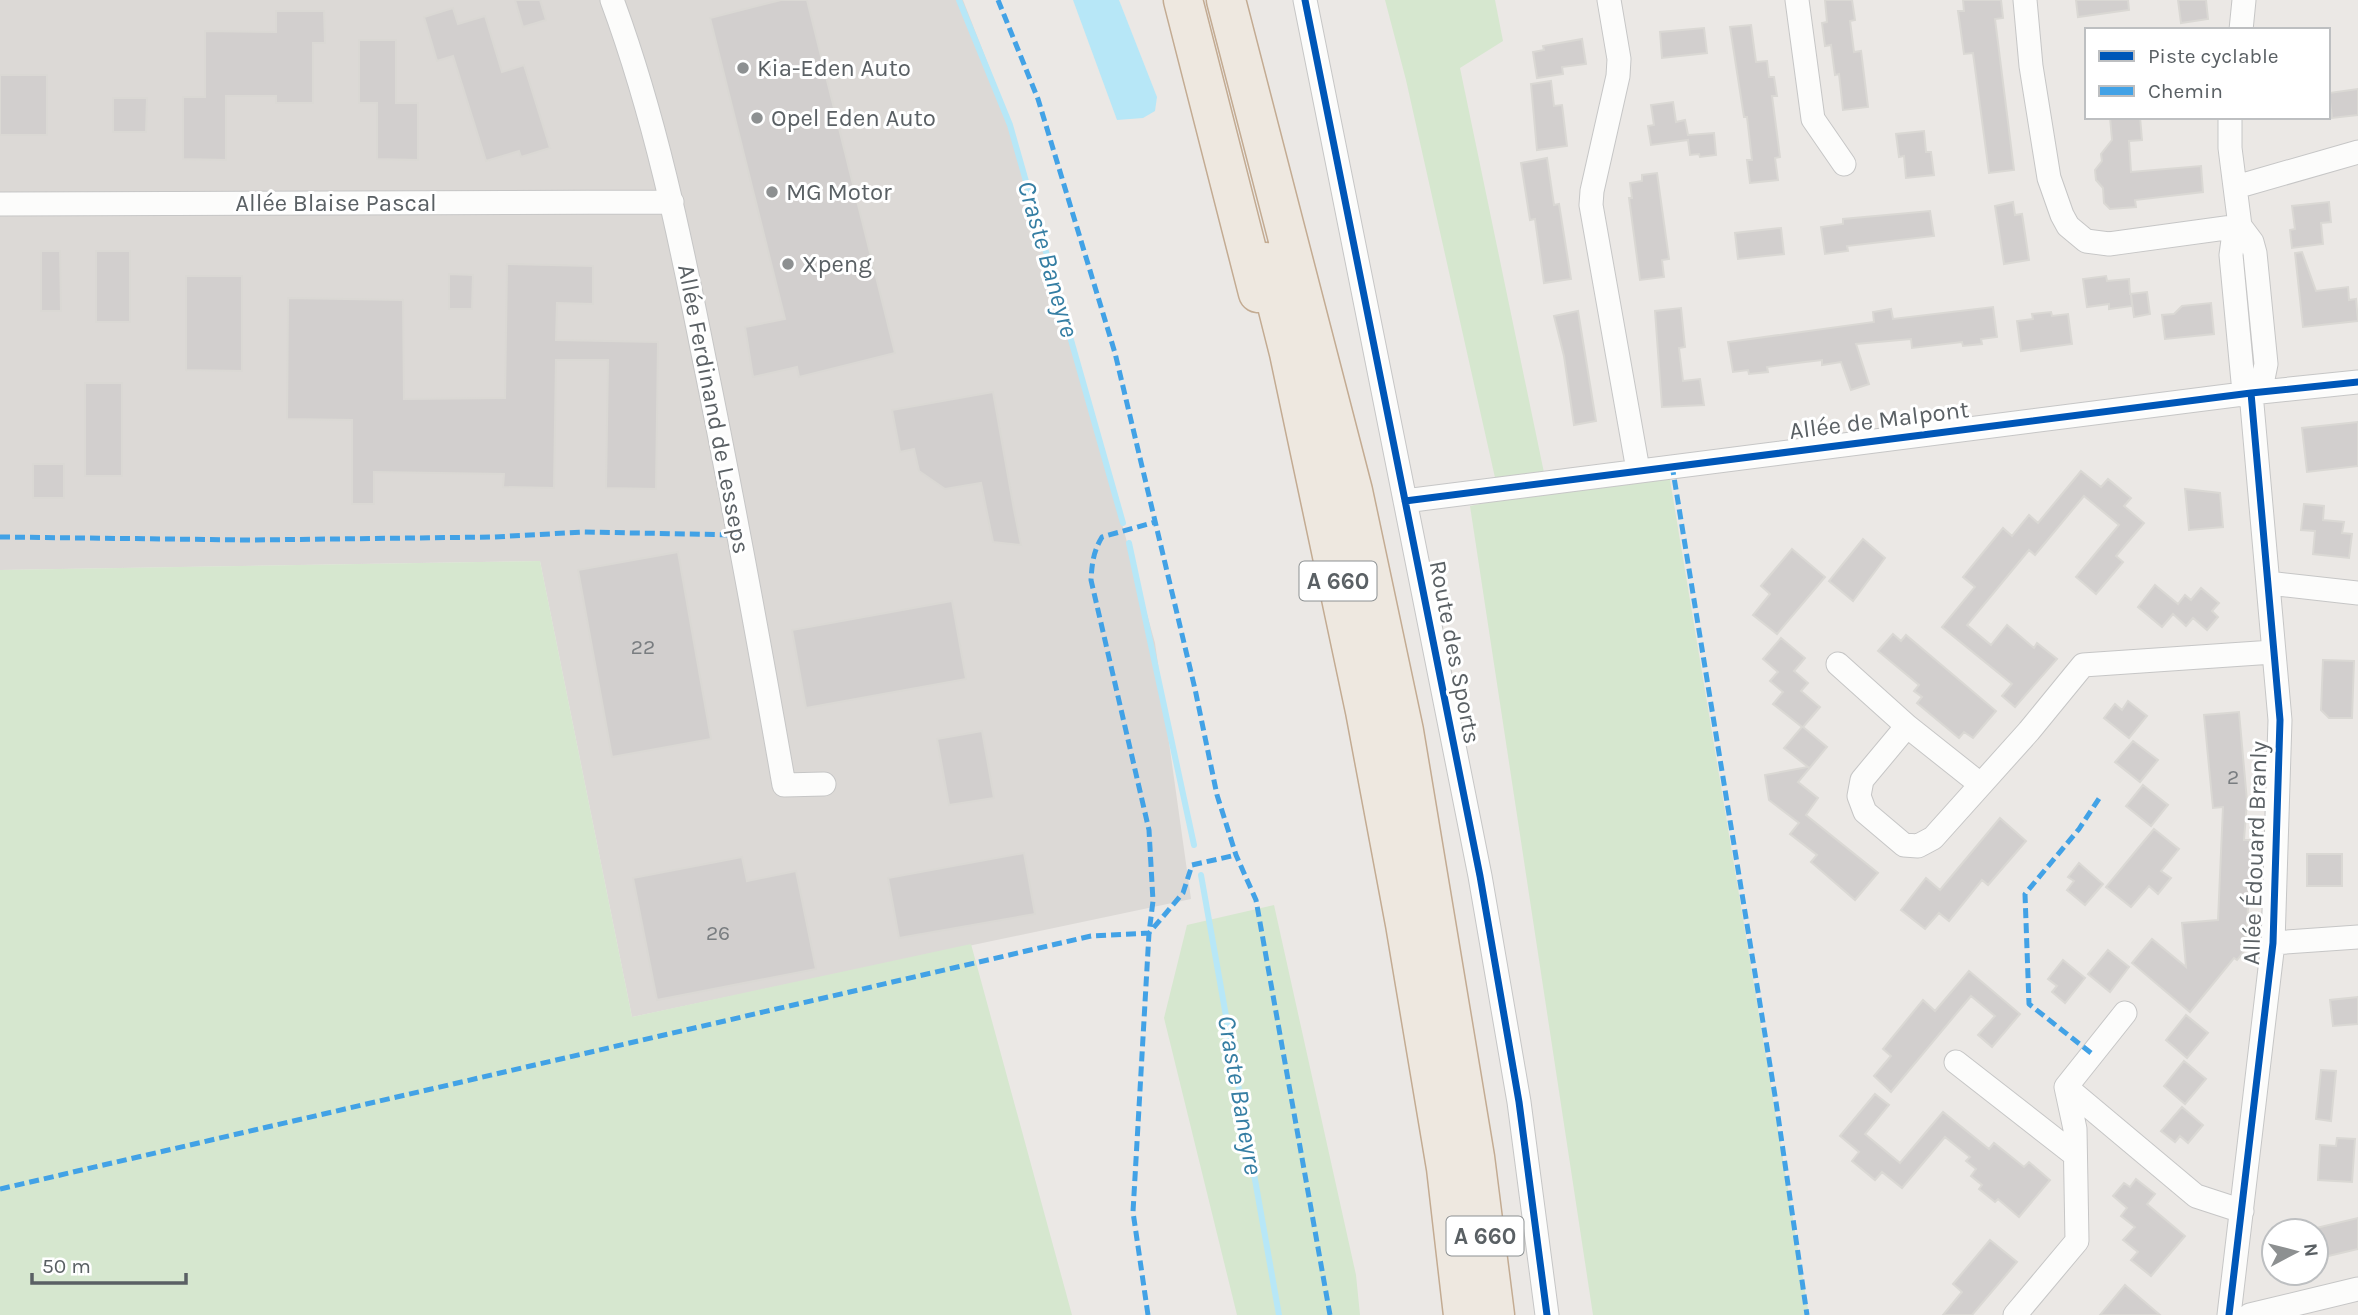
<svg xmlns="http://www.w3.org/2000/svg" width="2358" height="1315" font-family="Karla,sans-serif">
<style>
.industrial{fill:#dcd9d6}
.green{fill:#d6e7cf}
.water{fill:#b7e7f7}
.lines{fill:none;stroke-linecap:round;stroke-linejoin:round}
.stream{stroke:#b7e7f7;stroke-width:6}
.building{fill:#d2cfce;stroke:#dad8d4;stroke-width:2}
.minor-casing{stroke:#c6c6c6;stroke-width:25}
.motorway-casing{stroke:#c3ab92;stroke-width:41}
.minor{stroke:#fcfcfb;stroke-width:23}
.motorway{stroke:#eee8e0;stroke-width:38}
.quiet{stroke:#42a2e6;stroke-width:5;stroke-dasharray:10 5;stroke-linecap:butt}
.cycleway-casing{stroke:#fff;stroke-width:11}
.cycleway{stroke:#0057b8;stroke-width:7}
.poi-dot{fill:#8d9091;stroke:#fff;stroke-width:2.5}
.labels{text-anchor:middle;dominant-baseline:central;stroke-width:6;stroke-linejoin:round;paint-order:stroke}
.number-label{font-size:21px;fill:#797d80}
.shield{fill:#fff;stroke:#8c9092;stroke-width:2}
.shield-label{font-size:23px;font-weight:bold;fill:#5a6064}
.poi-label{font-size:24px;fill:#5a6064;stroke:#fff;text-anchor:start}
.street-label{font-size:24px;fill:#5a6064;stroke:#fff}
.water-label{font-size:26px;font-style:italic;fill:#357ea3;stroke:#fff}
</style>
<rect width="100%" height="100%" fill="#ebe8e5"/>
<path class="industrial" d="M0 0H963L1010 120 1155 643 1191 899 632 1017 540 561 0 570Z"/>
<path class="green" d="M1385 0H1495L1503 41 1460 68 1548 492 1669 474 1809 1315H1593L1470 506 1500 500 1406 80Z
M540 561 632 1017 971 944 1072 1315H0V570Z
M1274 905 1356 1275 1360 1315H1237L1164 1018 1187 925Z"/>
<path class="water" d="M1073 0H1119L1157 97 1155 111 1143 118 1117 120Z"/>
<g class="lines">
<path class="stream" d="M959 0 1010 125 1123 523
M1129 543 1194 845
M1201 875 1279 1315"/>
</g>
<path class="building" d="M515 0H540L546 20 523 27Z
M781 0H807L895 353 799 377 797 367 753 377 745 327 785 319 710 18Z
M1825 0H1852L1855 20 1850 21 1854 52 1861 51 1868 107 1843 110 1839 74 1835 75 1831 45 1825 46 1822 23 1827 22Z
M1963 0H2001L2003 18 1995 19 2014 170 1989 173 1973 53 1964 54 1958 11H1964Z
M2076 0H2128L2129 10 2078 17Z
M2178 0H2206L2208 19 2181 23Z
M453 8 458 24 485 16 502 72 524 65 550 148 521 157 519 151 486 161 453 56 437 61 424 17Z
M276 11H324L325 43H313V103H276V96H226V160L183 159V97H205V31L276 32Z
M1751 25 1756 62 1767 61 1769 77H1774L1777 96H1772L1780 157 1775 158 1778 180 1750 183 1747 160H1752L1747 117H1744L1730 27Z
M1704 28 1707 53 1662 58 1660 32Z
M1582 39 1586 64 1562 67 1563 74 1537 78 1533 52 1544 50 1543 46Z
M359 40H396V103H418V160L377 159V103H359Z
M0 75H47V135H0Z
M1551 81 1554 106 1562 105 1567 146 1537 150 1531 84Z
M2358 89V115L2332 118 2329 93Z
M113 98H147L146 132H113Z
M1673 102 1676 122 1685 120 1688 135 1714 133 1716 155 1700 157 1699 154 1690 155 1688 140 1651 145 1648 126 1654 125 1651 105Z
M2110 117H2140L2142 140 2129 141 2131 172 2201 166 2203 192 2135 200 2136 207 2110 209 2104 203 2103 188 2096 180 2095 170 2102 161 2101 154 2112 140Z
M1924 131 1926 152H1931L1934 175 1906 178 1904 156 1899 157 1896 134Z
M1547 158 1554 205 1559 204 1571 279 1544 283 1535 219 1530 220 1521 163Z
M1657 173 1669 259 1662 260 1664 277 1640 280 1629 198H1632L1630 183 1642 181V175Z
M2013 202 2015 215 2022 214 2029 260 2004 264 1995 206Z
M2329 202 2331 222 2321 223 2323 244 2292 248 2290 230 2295 229 2292 206Z
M1930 211 1934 236 1847 246 1848 251 1825 254 1821 227 1843 224V219Z
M1781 228 1784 254 1738 259 1735 233Z
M41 251H60L61 311H41Z
M96 251H130V322H96Z
M2302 252 2316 291 2348 287 2349 300 2356 299 2358 321 2303 327 2295 253Z
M507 264 593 266V304L557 303 556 340 658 342 656 489 606 488 608 360H556L554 488 503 487 504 474 374 472V504H352V420L287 419 288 298 403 300 404 399 505 398Z
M449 274 473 275 472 309H449Z
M186 276H242V371L186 370Z
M2106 276 2107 281 2129 279 2130 294 2147 292 2150 314 2134 317 2131 295 2132 306 2109 309V304L2087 307 2083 279Z
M2211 303 2214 334 2165 339 2162 315 2174 314 2182 306Z
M1993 307 1997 337 1981 339 1982 344 1963 346 1962 342 1912 348 1911 339 1856 344 1869 384 1851 390 1841 362 1822 365V360L1805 362 1767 367 1768 372 1749 374 1748 370 1733 372 1728 342 1874 322 1873 312 1891 309 1893 319Z
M1681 308 1685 347 1679 348 1683 381 1700 379 1704 405 1662 407 1655 311Z
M1578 311 1596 421 1574 425 1564 356 1554 316Z
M2051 312 2052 316 2068 314 2072 344 2021 351 2017 321 2033 319 2032 314Z
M85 383H122V476H85Z
M993 392 1014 510 1021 545 993 542 981 483 945 489 919 471 914 449 900 452 892 410Z
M2358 422V466L2307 472 2302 428Z
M33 464H64V498H33Z
M2081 471 2101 487 2108 479 2131 498 2124 506 2144 523 2116 556 2123 562 2096 594 2076 577 2119 525 2084 496 2035 555 2029 550 1967 625 1991 645 2007 625 2034 648 2037 643 2057 659 2015 707 2002 696 2012 684 1942 627 1975 587 1963 577 2003 528 2012 536 2029 515 2038 523Z
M2185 489 2220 493 2223 527 2189 530Z
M2304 504 2324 506 2323 520 2344 522 2342 533 2352 534 2349 558 2313 554 2315 531 2301 530Z
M1863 539 1885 558 1853 601 1829 581Z
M1792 549 1825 577 1777 634 1753 615 1770 594 1761 586Z
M678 552 711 739 612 757 578 570Z
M2155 585 2178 604 2185 595 2191 600 2201 588 2219 603 2212 611 2218 617 2207 630 2193 618 2186 626 2173 614 2162 627 2138 607Z
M952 601 966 679 806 708 792 630Z
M1893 634 1901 641 1906 635 1996 711 1973 738 1964 732 1959 738 1917 703 1922 697 1914 691 1919 685 1878 651Z
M1781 638 1805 658 1794 671 1808 683 1801 691 1820 707 1803 727 1827 747 1798 782 1818 798 1806 815 1878 873 1855 900 1811 862 1817 855 1790 834 1799 823 1769 800 1765 775 1808 767 1784 748 1802 727 1773 704 1783 692 1770 681 1778 672 1763 659Z
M2323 660 2354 661 2352 718H2329L2321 710Z
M2128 701 2147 716 2129 738 2104 718 2115 704 2122 710Z
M2239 712 2247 801 2244 840H2251L2250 854H2252L2245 950 2237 960 2234 958 2190 1012 2132 963 2152 939 2186 967 2182 923 2218 920 2223 807 2213 808 2204 715Z
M982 731 994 798 949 805 937 739Z
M2133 741 2158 760 2140 782 2115 762Z
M2143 785 2168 805 2151 826 2126 806Z
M2000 818 2026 841 1988 885 1982 880 1949 921 1939 913 1925 929 1901 910 1926 878 1940 890Z
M2154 829 2179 849 2161 871 2171 878 2158 894 2149 886 2131 907 2106 887Z
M1024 853 1035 914 899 938 888 878Z
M2307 854H2342V886H2307Z
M742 857 747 881 796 871 816 969 657 1000 633 878Z
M2079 863 2103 884 2085 905 2067 890 2074 881 2068 877Z
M2108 950 2129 967 2110 992 2088 974Z
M2063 960 2085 978 2065 1003 2052 992 2057 986 2048 979Z
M1969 971 2020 1014 1992 1047 1978 1035 1995 1016 1971 996 1891 1092 1874 1076 1891 1056 1883 1049 1923 1000 1935 1011Z
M2358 997V1024L2333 1026 2330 1000Z
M2186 1015 2208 1033 2187 1058 2166 1040Z
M2184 1061 2206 1079 2185 1104 2164 1086Z
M2321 1070 2336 1071 2331 1121 2316 1119Z
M1875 1094 1889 1105 1865 1134 1900 1163 1943 1112 1989 1149 1994 1143 2024 1167 2029 1162 2050 1180 2019 1217 1998 1199 1995 1202 1979 1189 1982 1185 1971 1176 1976 1169 1966 1161 1970 1157 1945 1137 1902 1188 1882 1172 1875 1180 1852 1161 1859 1152 1840 1136Z
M2182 1107 2203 1125 2188 1143 2180 1136 2175 1142 2161 1131Z
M2337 1138 2355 1139 2352 1182 2318 1180 2320 1145 2336 1146Z
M2136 1179 2155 1194 2147 1204 2185 1236 2151 1276 2131 1260 2138 1252 2123 1240 2135 1227 2121 1216 2127 1208 2113 1196 2124 1183 2130 1187Z
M2358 1218V1249L2316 1259V1228Z
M1990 1240 2017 1262 1972 1315H1943L1962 1292 1953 1284Z
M2125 1285 2160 1315H2100Z"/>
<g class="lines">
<defs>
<path id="minor" d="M612 0C655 116 680 237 704 358 733 500 759 642 784 785L824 784
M1305 0 1480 876 1519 1102 1547 1315
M1609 0 1619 59 1618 76 1592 191 1591 205 1638 470
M1797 0 1813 119 1844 164
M2025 0 2031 66 2049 178 2062 215 2068 226 2086 241 2109 244 2240 226
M2241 30 2244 0
M2230 117V148L2240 226 2252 242 2255 253 2266 364 2263 379 2251 393
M2236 187 2358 152
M0 204 672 202
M2240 226 2233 240 2231 255 2243 382 2251 393
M1405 501 2251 393 2358 382
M2268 583 2358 593
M1838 664 1907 726
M1980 784 1907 726 1862 780 1859 796 1865 812 1904 845 1918 846 1933 838 2029 731 2083 665 2273 652
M2273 943 2358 937
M2125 1013 2066 1087 2196 1196 2242 1211
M1956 1062 2075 1155
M2015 1315 2077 1241 2075 1129 2066 1087
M2229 1315 2273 943 2280 720 2251 393
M2250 1315 2358 1289"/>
<path id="motorway" d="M1183 0 1258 293
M1226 0 1353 491 1404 731 1475 1157 1495 1315
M1266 262 1289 353 1365 711 1405 924 1446 1168 1463 1315"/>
</defs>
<use href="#minor" class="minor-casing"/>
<use href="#motorway" class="motorway-casing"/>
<use href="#minor" class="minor"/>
<use href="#motorway" class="motorway"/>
<path class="quiet" d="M998 0 1038 99 1115 353 1195 689 1217 795 1236 855 1256 900 1330 1315
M1672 465 1776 1102 1807 1315
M0 537 250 540 494 537 584 532 739 535
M2091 1053 2029 1004 2025 894 2079 829 2100 797
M0 1189 1091 936 1149 933 1183 893 1192 865 1236 855
M1148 1315 1133 1212 1149 933 1153 901 1149 830 1091 580C1092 564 1093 552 1102 537L1155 522"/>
<defs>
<path id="cycleway" d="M1305 0 1480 876 1519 1102 1547 1315
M1405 501 2251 393 2358 382
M2229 1315 2273 943 2280 720 2251 393"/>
</defs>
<use href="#cycleway" class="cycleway-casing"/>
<use href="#cycleway" class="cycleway"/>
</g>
<g class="poi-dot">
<circle cx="743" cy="68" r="7"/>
<circle cx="757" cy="118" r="7"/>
<circle cx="772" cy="192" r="7"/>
<circle cx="788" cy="264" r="7"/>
</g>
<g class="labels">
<g class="number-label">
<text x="643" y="647">22</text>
<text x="2233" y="777">2</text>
<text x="718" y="933">26</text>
</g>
<g class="shield">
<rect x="1299.5" y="561.5" width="77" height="39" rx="5"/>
<rect x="1446.5" y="1216.5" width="77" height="39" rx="5"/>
</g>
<g class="shield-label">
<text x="1338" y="581">A 660</text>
<text x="1485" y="1236">A 660</text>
</g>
<g class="poi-label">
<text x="757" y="68">Kia-Eden Auto</text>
<text x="771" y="118">Opel Eden Auto</text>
<text x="786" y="192">MG Motor</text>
<text x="802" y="264">Xpeng</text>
</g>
<g class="street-label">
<text x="336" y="203">Allée Blaise Pascal</text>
<text transform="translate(714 409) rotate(79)">Allée Ferdinand de Lesseps</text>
<text transform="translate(1879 420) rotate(-7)">Allée de Malpont</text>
<text transform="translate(1455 652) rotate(79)">Route des Sports</text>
<text transform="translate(2255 853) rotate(-88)">Allée Édouard Branly</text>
</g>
<g class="water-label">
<text transform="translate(1048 259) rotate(74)">Craste Baneyre</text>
<text transform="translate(1240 1095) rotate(80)">Craste Baneyre</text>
</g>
</g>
<rect x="2085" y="28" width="245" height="91" fill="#ffffff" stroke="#bdbfc1" stroke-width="2"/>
<rect x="2099" y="51" width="35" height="10" fill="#0057b8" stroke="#bdbfc1" stroke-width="2"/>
<text x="2148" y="63" font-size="21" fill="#5a6064">Piste cyclable</text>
<rect x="2099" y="86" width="35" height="10" fill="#42a2e6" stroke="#bdbfc1" stroke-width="2"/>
<text x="2148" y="98" font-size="21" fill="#5a6064">Chemin</text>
<g transform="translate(2295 1252) rotate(83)"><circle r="33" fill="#ffffff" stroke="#bdbfc1" stroke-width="2"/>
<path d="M0-5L12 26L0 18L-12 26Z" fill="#8d9091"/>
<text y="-10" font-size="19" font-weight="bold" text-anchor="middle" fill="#5a6064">N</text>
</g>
<path d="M32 1273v10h154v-10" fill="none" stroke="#5a6064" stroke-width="3.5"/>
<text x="42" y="1273" font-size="21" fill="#5a6064" stroke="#ffffff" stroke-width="5" paint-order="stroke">50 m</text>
</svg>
